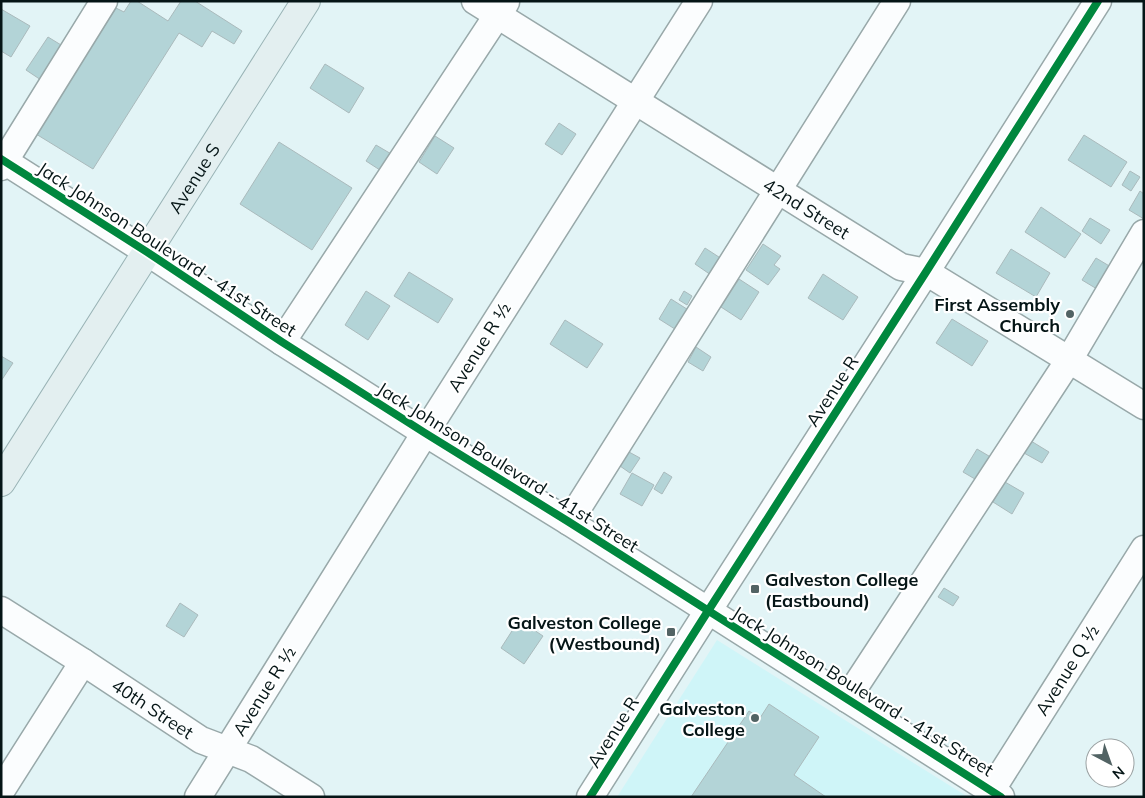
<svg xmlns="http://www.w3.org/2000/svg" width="1145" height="798" font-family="Mulish,sans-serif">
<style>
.built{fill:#cff5f8}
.building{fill:#b3d4d7;stroke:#aababc}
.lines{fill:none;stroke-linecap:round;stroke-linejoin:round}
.minor-casing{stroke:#98a8a9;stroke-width:29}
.major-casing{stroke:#99b3b5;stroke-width:30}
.minor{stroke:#fbfdfe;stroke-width:26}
.major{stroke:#e3eff0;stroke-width:28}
.cycleway-casing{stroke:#fff;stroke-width:11}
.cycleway{stroke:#00873e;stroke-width:8}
.poi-dot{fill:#526364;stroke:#fff;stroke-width:2}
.labels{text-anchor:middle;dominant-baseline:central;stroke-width:4.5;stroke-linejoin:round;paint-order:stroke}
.street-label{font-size:18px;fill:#051516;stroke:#fff}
.poi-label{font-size:18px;font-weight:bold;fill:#051516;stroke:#fff;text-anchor:end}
</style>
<rect width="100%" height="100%" fill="#e2f4f6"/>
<path class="built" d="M717 640 968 797H617Z"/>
<path class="building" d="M131 1H137L168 21 181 1H195L242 31 234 44 212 31 202 47 179 33 93 169 36 134 116 8 124 12Z
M1 9 30 26 11 57 1 51Z
M48 37 66 48 44 82 26 70Z
M325 64 364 88 349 113 310 88Z
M559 123 576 134 562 155 545 144Z
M1084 135 1127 162 1111 187 1068 160Z
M435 136 454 148 437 174 419 162Z
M279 142 352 188 312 250 240 204Z
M376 145 393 155 383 172 366 161Z
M1130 171 1140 177 1131 191 1122 185Z
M1140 191 1144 194V219L1129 210Z
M1041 207 1081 234 1065 258 1025 232Z
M1090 218 1110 230 1101 244 1082 231Z
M763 244 781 256 774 265 780 269 768 285 746 270Z
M705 248 722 259 711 275 695 264Z
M1011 249 1050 273 1036 297 996 273Z
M1096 258 1116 270 1102 292 1082 280Z
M409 272 453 299 438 323 394 296Z
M823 274 858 297 843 320 808 298Z
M739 279 759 292 741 320 721 307Z
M366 291 390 306 368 340 345 325Z
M684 291 692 296 687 305 679 300Z
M671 299 690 311 678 331 659 319Z
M952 319 988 341 972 366 936 343Z
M565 320 603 344 587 368 550 344Z
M696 347 711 357 703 371 688 362Z
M1 356 13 363 1 381Z
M1031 441 1049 452 1042 463 1024 453Z
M977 449 994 459 980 482 963 472Z
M629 452 640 458 630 473 620 466Z
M664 472 672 477 662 494 654 489Z
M632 473 654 485 642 506 620 494Z
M1005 482 1024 493 1012 514 993 502Z
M944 588 959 597 953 606 938 597Z
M180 603 198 615 184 637 166 626Z
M519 620 543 636 524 664 501 648Z
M769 704 819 737 794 775 826 797H691L749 711 760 718Z"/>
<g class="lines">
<defs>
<g id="minor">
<path id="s1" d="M475 1 901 267 926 272 1144 406"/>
<path d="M1 159 147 252 282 342 425 433 569 522 1001 797"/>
<path d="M1 167 104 1"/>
<path d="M282 342 506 2"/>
<path d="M569 522 897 1"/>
<path id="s2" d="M1 610 83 662 201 740 251 759 311 797"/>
<path d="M847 699 1069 360 1144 233"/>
<path d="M1 791 83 662"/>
<path d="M991 791 1144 549"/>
<path d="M198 797 425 433 699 1"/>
<path d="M590 797 708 611 926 272 1098 1"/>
</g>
<g id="major">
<path id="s3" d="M1 482 306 1"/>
</g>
</defs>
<use href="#minor" class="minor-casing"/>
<use href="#major" class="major-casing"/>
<use href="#minor" class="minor"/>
<use href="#major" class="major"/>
<defs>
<path id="cycleway" d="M1 159 147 252 282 342 425 433 569 522 1001 797
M590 797 708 611 926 272 1098 1"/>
</defs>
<use href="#cycleway" class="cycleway-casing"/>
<use href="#cycleway" class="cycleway"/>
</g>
<g class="poi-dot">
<circle cx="1070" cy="314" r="5"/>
<rect x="750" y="584" width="10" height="10" rx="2.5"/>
<rect x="666" y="627" width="10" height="10" rx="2.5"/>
<circle cx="755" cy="718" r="5"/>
</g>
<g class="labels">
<g class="street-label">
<text stroke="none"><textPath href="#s3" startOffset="360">Avenue S</textPath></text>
<text stroke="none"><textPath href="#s1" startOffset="391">42nd Street</textPath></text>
<text transform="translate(167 249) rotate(33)">Jack Johnson Boulevard - 41st Street</text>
<text transform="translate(479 347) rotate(-58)">Avenue R ½</text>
<text transform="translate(832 391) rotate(-57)">Avenue R</text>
<text transform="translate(508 467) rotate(32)">Jack Johnson Boulevard - 41st Street</text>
<text transform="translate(1067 670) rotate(-58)">Avenue Q ½</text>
<text transform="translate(264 691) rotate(-58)">Avenue R ½</text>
<text transform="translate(863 691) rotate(32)">Jack Johnson Boulevard - 41st Street</text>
<text stroke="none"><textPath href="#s2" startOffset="181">40th Street</textPath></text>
<text transform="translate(613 732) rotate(-58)">Avenue R</text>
</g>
<g class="poi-label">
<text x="1060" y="304">First Assembly<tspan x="1060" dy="21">Church</tspan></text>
<text x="765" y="579" text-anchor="start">Galveston College<tspan x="765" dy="21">(Eastbound)</tspan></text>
<text x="661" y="622">Galveston College<tspan x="661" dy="21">(Westbound)</tspan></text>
<text x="745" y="708">Galveston<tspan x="745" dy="21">College</tspan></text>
</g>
</g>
<rect width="1145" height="798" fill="none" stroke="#051516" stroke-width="5"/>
<g transform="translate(1110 763) rotate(139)"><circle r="24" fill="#ffffff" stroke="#9ba1a2"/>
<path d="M0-4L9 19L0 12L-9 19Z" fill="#526364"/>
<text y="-8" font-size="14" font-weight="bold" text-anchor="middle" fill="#051516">N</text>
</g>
</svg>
